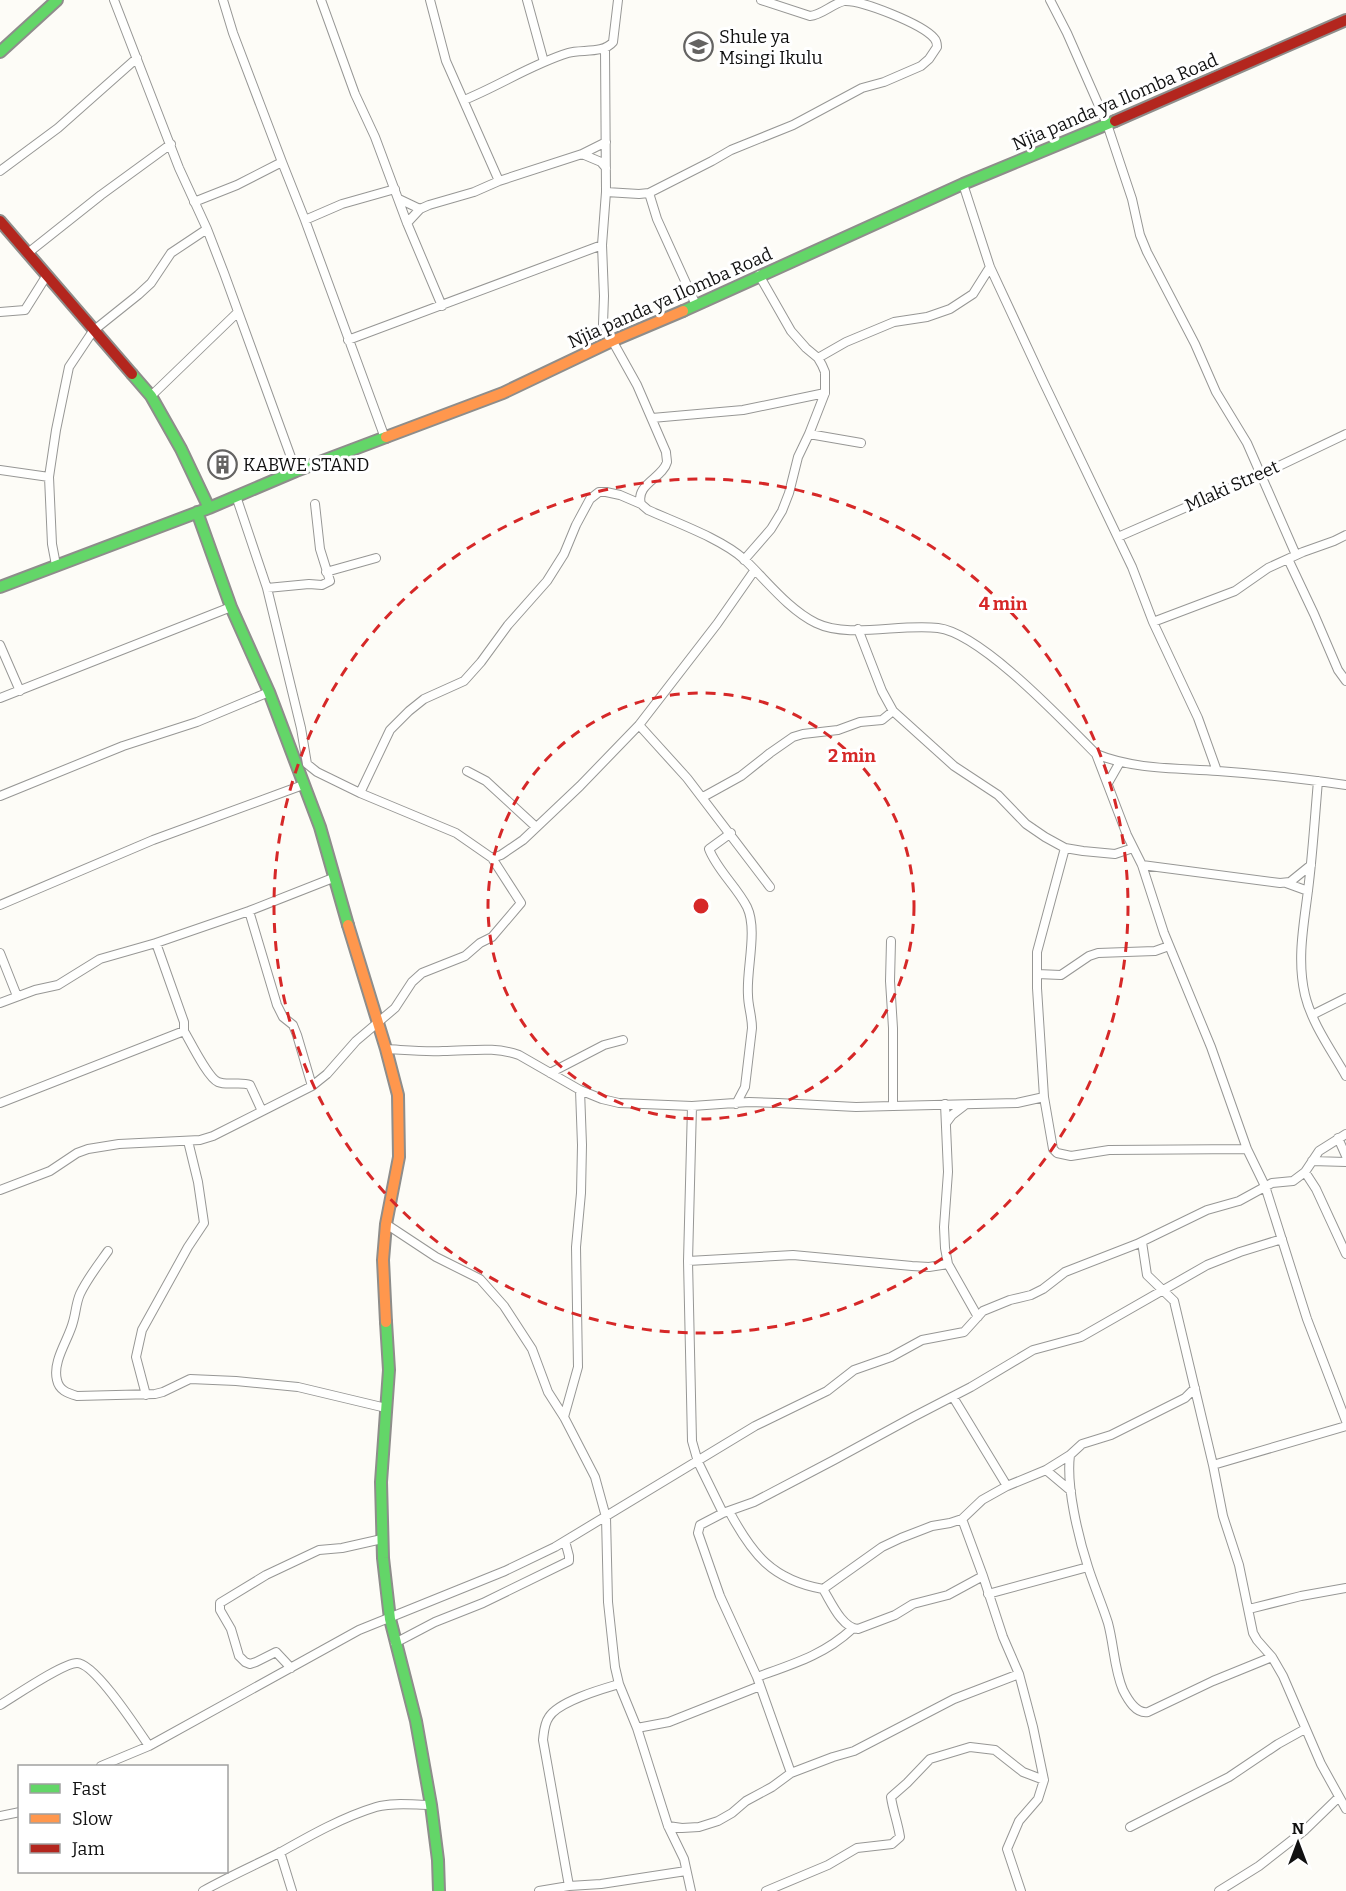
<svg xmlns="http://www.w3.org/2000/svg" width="1346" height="1891" font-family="Bitter,serif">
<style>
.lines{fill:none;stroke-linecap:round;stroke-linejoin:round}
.street-casing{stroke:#979795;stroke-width:10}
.fast-casing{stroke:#8e8d8b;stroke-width:14}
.slow-casing{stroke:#8e8d8b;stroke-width:14}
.jam-casing{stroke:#8e8d8b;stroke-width:14}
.street{stroke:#fffffe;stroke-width:8}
.fast{stroke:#63d668;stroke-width:10}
.slow{stroke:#ff974d;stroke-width:10}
.jam{stroke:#b3261e;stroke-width:10}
.ring{fill:none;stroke:#d62828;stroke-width:3;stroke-dasharray:10 8}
.labels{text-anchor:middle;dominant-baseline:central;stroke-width:6;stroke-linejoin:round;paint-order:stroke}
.poi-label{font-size:18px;fill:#111;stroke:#fff;text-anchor:start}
.street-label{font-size:18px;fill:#111;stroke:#fff}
.centre{fill:#d62828;stroke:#fff;stroke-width:3}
.ring-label{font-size:18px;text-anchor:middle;font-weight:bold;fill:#d62828;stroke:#fff;stroke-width:6;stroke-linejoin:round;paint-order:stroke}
</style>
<rect width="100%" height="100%" fill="#fdfcf7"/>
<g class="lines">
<defs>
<path id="street" d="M114 0 179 168 207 229 224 273 296 471
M223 0 233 33 282 162 305 220 385 438
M321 0 355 94 375 137 407 223 442 306
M430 0 446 61 499 181
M527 0 544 62
M1050 0 1067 33 1107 124 1132 199 1140 235 1147 252 1195 344 1216 392 1247 443 1296 555
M605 49 606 192 602 245 604 296 603 324 637 385 666 452C666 454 667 460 667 462 663 478 635 484 641 504L648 510C677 523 722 539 745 560 767 581 788 609 816 623 849 639 901 623 938 628 981 633 1064 722 1096 754 1135 770 1178 768 1218 771 1261 774 1304 779 1346 785
M464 100C499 86 532 64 568 53 582 49 603 54 613 42L618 0
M582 154 606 142
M0 171 58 128 137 58
M963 184 990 267 1043 381 1132 567 1153 622 1198 718 1217 771
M606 192 639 194 649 193 712 161 731 150 793 125 862 88 884 82 921 66 929 59 937 47C937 44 936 40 934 38 922 24 862 0 844 1 832 4 822 15 810 16L761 0
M649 193 657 219 696 305
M399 199 420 209
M194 202 237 185 282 162
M305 220 342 204 395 189
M407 223 420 209 429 205 474 192 499 181 582 154 601 162 606 168
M28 253 101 195 171 144
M0 312 25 310 47 275
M348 340 602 245
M818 358 846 342 894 322 927 317 950 309 973 294 990 267
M151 396 238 312
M652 418 743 410 825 393
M809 434 861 443
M0 470 49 477
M236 496 267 588 301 728 307 764 317 772 360 793 456 833 492 858 501 855 523 840 580 786 639 725 717 624 754 571
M1118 537 1260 475 1346 434
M1288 559 1314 614 1338 670 1346 681
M744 560 771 529 782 511 789 493 798 457 809 434 825 393V372L822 365 818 358 806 348 791 331 759 275
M56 565 52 544 49 477 56 430 69 367 93 331 138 295 151 283 171 253 207 229
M326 572 376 558
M267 588 309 584 322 585 330 581 320 549 315 504
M1153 622 1235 591 1268 568 1303 552 1334 541 1346 535
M858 629 882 691 893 711 954 766 998 795 1026 824 1045 837 1065 848 1083 851 1115 854 1133 848
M0 645 20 691
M0 698 231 607
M639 725 687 778 770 887
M1096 754 1127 835 1142 865 1164 933 1211 1047 1247 1149 1265 1186 1307 1319 1346 1421
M467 771 486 781 536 827
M1318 781C1315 815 1313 848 1309 882 1305 919 1296 957 1305 995 1312 1024 1332 1051 1346 1076
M1108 783 1120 762
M360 793 390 730 409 711 424 699 464 681 481 662 508 625 547 581 564 554 576 525 590 499 599 492H606L620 495 641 504
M0 796 123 746 197 722 269 692
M703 797 741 776 770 753 793 737 803 734 838 730 860 722 882 720 893 711
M731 833 709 849C717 870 737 887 747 907 758 930 746 970 748 995 748 1006 752 1016 752 1028L745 1087 736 1104
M1065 848 1037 952V988L1044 1097 1053 1149 1057 1153 1071 1156 1109 1150 1247 1149
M1142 865 1280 883 1290 882 1311 865
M1286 883 1308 891
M0 905 153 840 303 785
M249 911 277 1005 283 1017 293 1025 297 1035 312 1086
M891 941 890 981 893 1028V1106
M0 953 17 996
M1037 974 1061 975 1089 956 1098 953 1155 951 1169 946
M0 1003 35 990 58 985 100 959 156 943 249 911 333 878
M1312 1015 1346 998
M184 1031C190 1041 208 1078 218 1082 228 1086 240 1081 250 1085L262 1111
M386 1049C405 1050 424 1052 443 1051 470 1051 494 1046 519 1055L580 1090 602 1099 619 1103 692 1106 749 1102 778 1103 856 1107 893 1106 1017 1103 1044 1097
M550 1073 604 1045 623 1040
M0 1103 184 1031V1022L156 943
M945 1104 948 1172 944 1227 945 1248 948 1264 978 1317
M692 1106 688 1261 692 1441 698 1462 723 1513
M946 1123 952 1115 965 1105
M1338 1138 1346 1156
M1312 1161 1346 1162
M1305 1172 1316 1189 1346 1254
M0 1190 50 1171 77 1153 88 1149 119 1144 200 1140 213 1136 312 1086 327 1074 356 1041 395 1008 412 982 422 973 465 956 480 943 492 937 521 903 492 858
M386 1224 436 1257 480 1279 504 1306 532 1349 548 1392 564 1417 595 1477 606 1517 608 1602 615 1667 619 1684 637 1728 668 1826 684 1859 691 1891
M1142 1242 1147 1275 1174 1301 1213 1465 1223 1516 1239 1565 1253 1633 1257 1640 1272 1657 1283 1676 1321 1764 1346 1809
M108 1251C98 1265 87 1279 80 1294 76 1303 76 1312 73 1322 69 1339 52 1361 57 1380 59 1390 67 1393 77 1396L155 1394 163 1392 190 1379 236 1381 298 1387 386 1408
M688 1261 793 1255 912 1266 929 1267 948 1264
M146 1395 136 1357 142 1330 188 1247 204 1223 198 1182 188 1141
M953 1397 1007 1486
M564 1417 578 1367 576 1247 581 1193 582 1145 580 1090
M1070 1455C1066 1486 1078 1536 1088 1567 1094 1586 1102 1604 1108 1623 1114 1645 1114 1669 1123 1690 1128 1700 1136 1714 1148 1712L1213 1681 1272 1657
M1213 1465 1346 1426
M1046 1470 1071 1491
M729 1511C752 1554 772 1580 823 1589L882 1547 901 1538 932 1526 950 1523 962 1519 982 1500 1007 1486 1046 1470 1070 1455 1082 1444 1111 1435 1185 1398 1195 1388
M962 1519 983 1576 1003 1637 1019 1674 1033 1727 1044 1780 1038 1799 1019 1821 1007 1849 1021 1891
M823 1589C831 1602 842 1628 858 1629L895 1615 913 1604 948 1595 983 1576
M988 1594 1088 1567
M1249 1609 1301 1596 1346 1588
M395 1643 435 1622 483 1603 569 1561V1556L565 1541
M291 1668 276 1652 256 1662 250 1664 245 1662 239 1656 231 1629 220 1610V1603L266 1575 319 1550 342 1548 382 1539
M757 1677C793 1664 824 1655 852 1629
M0 1705C15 1696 63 1663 77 1663 95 1663 138 1730 149 1746
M637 1728 669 1722 760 1686
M101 1766 149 1746 359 1630 505 1571 555 1547 755 1426 827 1391 854 1370 891 1357 922 1340 964 1332 983 1311 1010 1300 1031 1295 1043 1289 1065 1272 1137 1244 1207 1210 1239 1201 1272 1183 1293 1181 1305 1172 1319 1151 1346 1134
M791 1773 757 1677 720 1596 698 1533 700 1525 723 1513 754 1502 834 1460 913 1417 971 1387 1033 1350 1081 1337 1207 1265 1240 1252 1282 1239
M0 1816 20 1812
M668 1826 682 1828 699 1827 718 1821 732 1813 746 1801 772 1787 791 1773 833 1757 854 1751 954 1699 1019 1674
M1130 1827 1229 1777 1278 1744 1305 1729
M280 1852 292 1891
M569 1886 543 1740C544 1732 544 1724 549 1717 559 1701 602 1689 619 1684
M203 1891C228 1877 255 1865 281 1852 311 1835 343 1817 376 1807 393 1802 414 1805 431 1805
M539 1891 569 1886 601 1884 686 1871
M766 1891 828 1865 857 1848 892 1844 900 1837C898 1823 893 1811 891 1797L907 1783 930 1759 970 1747 995 1750 1023 1772 1044 1780
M1219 1891 1259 1866 1305 1830 1339 1797"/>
<path id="fast" d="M0 52 57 0
M683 311 963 184 1115 121
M132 374 151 396 181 449 209 508
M197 512 231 607 269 692 320 827 348 925
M0 587 209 508 296 471 386 437
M386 1322 389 1370 381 1482 383 1558 390 1619 416 1721 431 1805 438 1860 439 1891"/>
<path id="slow" d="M386 437 503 393 612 341 683 311
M348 925 386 1049 398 1095 399 1157 386 1224 383 1260 386 1322"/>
<path id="jam" d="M1115 121 1346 20
M0 221 132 374"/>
</defs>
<use href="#street" class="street-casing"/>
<use href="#fast" class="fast-casing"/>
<use href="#slow" class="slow-casing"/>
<use href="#jam" class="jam-casing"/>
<use href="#street" class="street"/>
<use href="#fast" class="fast"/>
<use href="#slow" class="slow"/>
<use href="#jam" class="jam"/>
</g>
<g class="ring">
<circle cx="701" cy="906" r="213"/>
<circle cx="701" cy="906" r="427"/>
</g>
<defs>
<symbol id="school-ring" viewBox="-11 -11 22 22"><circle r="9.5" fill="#fff" stroke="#646362" stroke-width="1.5"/><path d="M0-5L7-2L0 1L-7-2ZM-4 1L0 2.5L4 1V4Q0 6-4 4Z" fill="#646362"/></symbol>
<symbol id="building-ring" viewBox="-11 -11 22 22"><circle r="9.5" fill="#fff" stroke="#646362" stroke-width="1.5"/><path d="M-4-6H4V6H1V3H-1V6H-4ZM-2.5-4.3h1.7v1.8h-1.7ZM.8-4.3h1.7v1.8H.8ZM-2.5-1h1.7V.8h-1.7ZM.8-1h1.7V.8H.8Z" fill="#646362"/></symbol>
</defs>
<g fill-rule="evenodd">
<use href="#school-ring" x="682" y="30" width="33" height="33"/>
<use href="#building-ring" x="206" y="448" width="33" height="33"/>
</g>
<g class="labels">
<g class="poi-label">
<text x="719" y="37">Shule ya<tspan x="719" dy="21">Msingi Ikulu</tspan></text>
<text x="243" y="465">KABWE STAND</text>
</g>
<g class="street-label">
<text transform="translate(1115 102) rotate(-23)">Njia panda ya Ilomba Road</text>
<text transform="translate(670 298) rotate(-24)">Njia panda ya Ilomba Road</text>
<text transform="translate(1232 486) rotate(-24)">Mlaki Street</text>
</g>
</g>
<circle cx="701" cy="906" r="9" class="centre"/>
<g class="ring-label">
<text x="1003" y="610">4 min</text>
<text x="852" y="762">2 min</text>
</g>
<rect x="18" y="1765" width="210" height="108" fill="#ffffff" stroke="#a0a0a0" stroke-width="1.5"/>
<rect x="30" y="1784" width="30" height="9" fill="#63d668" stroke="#a0a0a0" stroke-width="1.5"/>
<text x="72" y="1795" font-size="18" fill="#111111">Fast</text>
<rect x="30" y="1814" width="30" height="9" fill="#ff974d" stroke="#a0a0a0" stroke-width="1.5"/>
<text x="72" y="1825" font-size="18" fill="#111111">Slow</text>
<rect x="30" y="1844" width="30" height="9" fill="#b3261e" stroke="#a0a0a0" stroke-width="1.5"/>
<text x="72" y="1855" font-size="18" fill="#111111">Jam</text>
<g transform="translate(1298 1843)" stroke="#ffffff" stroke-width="4.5" paint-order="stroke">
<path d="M0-4.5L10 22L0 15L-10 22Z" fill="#111111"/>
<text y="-9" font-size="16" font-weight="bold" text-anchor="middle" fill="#111111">N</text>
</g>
</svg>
